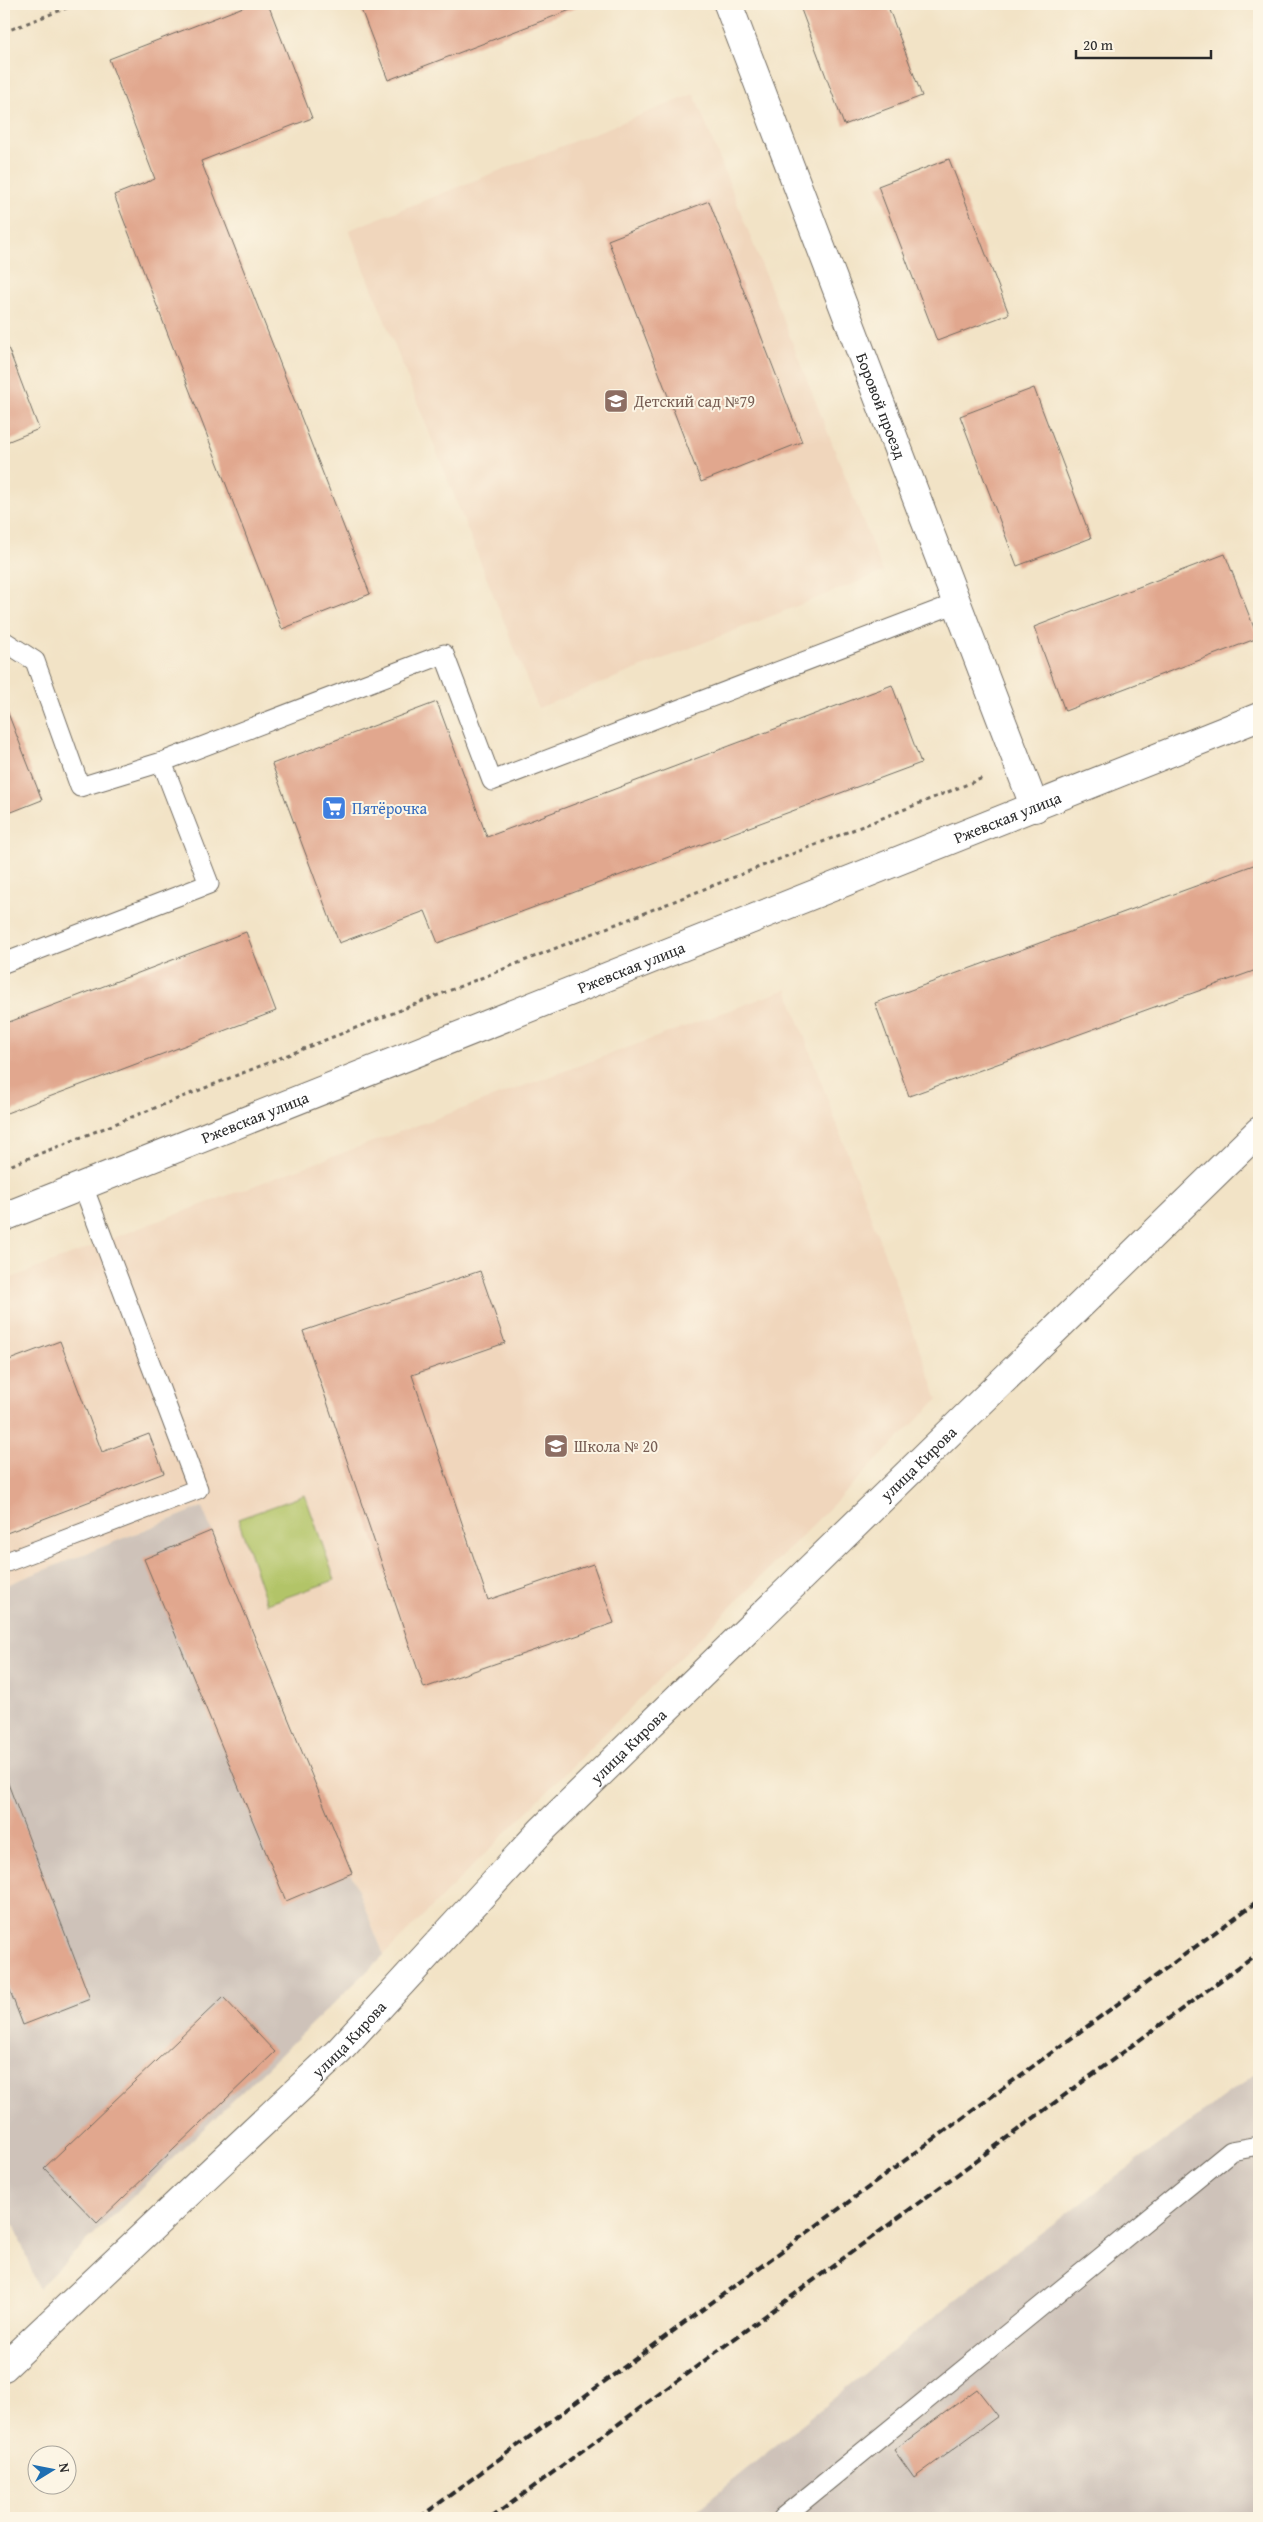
<svg xmlns="http://www.w3.org/2000/svg" width="1263" height="2522" font-family="'Gentium Book Plus',serif">
<style>
.built{fill:#f0d6bc}
.industrial{fill:#cec2b9}
.pitch{fill:#b2c468;stroke:#6e784a}
.building{fill:#e1a78e}
.lines{fill:none;stroke-linecap:round;stroke-linejoin:round}
.lane-casing{stroke:#716b61;stroke-width:21}
.street-casing{stroke:#716b61;stroke-width:30}
.path{stroke:#716b61;stroke-width:3;stroke-dasharray:4 4;stroke-linecap:butt}
.lane{stroke:#fff;stroke-width:19}
.street{stroke:#fff;stroke-width:28}
.rail{stroke:#2b2b2b;stroke-width:4;stroke-dasharray:8 4;stroke-linecap:butt}
.labels{text-anchor:middle;dominant-baseline:central;stroke-width:4;stroke-linejoin:round;paint-order:stroke}
.education-label{font-size:16px;fill:#785e54;stroke:#fcf5e5;text-anchor:start}
.street-label{font-size:16px;fill:#2b2b2b;stroke:#fcf5e5}
.shop-label{font-size:16px;fill:#366cbe;stroke:#fcf5e5;text-anchor:start}
</style>
<rect width="100%" height="100%" fill="#fcf5e5"/>
<filter id="ink" filterUnits="userSpaceOnUse"><feTurbulence type="fractalNoise" baseFrequency=".02" numOctaves="2"/><feDisplacementMap in="SourceGraphic" scale="10" xChannelSelector="R" yChannelSelector="G"/><feConvolveMatrix kernelMatrix="1 2 1 2 8 2 1 2 1" color-interpolation-filters="sRGB"/></filter>
<filter id="wash" filterUnits="userSpaceOnUse"><feTurbulence type="fractalNoise" baseFrequency=".0096" numOctaves="4" result="noise"/><feDisplacementMap in="SourceGraphic" scale="20" xChannelSelector="R" yChannelSelector="G"/><feGaussianBlur stdDeviation="1.12" result="paint"/><feColorMatrix in="noise" values="0 0 0 0 0 0 0 0 0 0 0 0 0 0 0 0 0 1.4 0 .05"/><feComposite in="paint" operator="in"/></filter>
<g filter="url(#wash)">
<rect width="100%" height="100%" fill="#f2e3c6"/>
<path class="built" d="M694 94 883 572 538 708 349 230Z
M787 989 938 1399 384 1955 202 1507 216 1501 4 1586V1281L142 1227Z"/>
<path class="industrial" d="M202 1507 384 1955 38 2288 4 2197V1586Z
M1259 2071V2518H686L1011 2255Z"/>
<path class="pitch" d="M305 1495 335 1580 267 1604 238 1519Z"/>
<g id="blocks">
<path class="building" d="M251 4H268L312 118 201 161 370 594 282 629 114 195 155 179 109 59Z
M359 4H586L388 80Z
M799 4H887L922 96 844 125Z
M949 159 1009 314 937 341 878 186Z
M709 201 802 442 701 482 608 240Z
M4 337 39 429 4 443Z
M1034 388 1091 538 1017 566 960 416Z
M1225 554 1258 638 1065 711 1034 627Z
M892 685 921 763 438 943 425 911 339 943 272 764 437 702 487 837Z
M4 703 42 800 4 815Z
M1259 863V969L909 1096 875 1003Z
M246 932 276 1011 4 1114V1024Z
M480 1271 505 1343 412 1375 488 1600 593 1564 614 1623 424 1688 303 1331Z
M60 1341 102 1452 149 1434 164 1473 4 1534V1362Z
M211 1531 352 1873 286 1901 144 1559Z
M4 1773 90 1999 23 2025 4 1975Z
M223 1997 275 2052 97 2223 44 2168Z
M977 2389 998 2416 914 2478 894 2450Z"/>
</g>
</g>
<g filter="url(#ink)">
<use href="#blocks" fill-opacity="0" stroke="#716b61" stroke-width="1"/>
<g class="lines">
<defs>
<path id="lane" d="M4 641 35 661 80 787 162 762
M4 963 209 884 162 762 444 654 492 781 957 603
M4 1563 198 1489 83 1186
M782 2518 1231 2151 1259 2146"/>
<g id="street">
<path id="s1" d="M728 4 1035 808"/>
<path id="s2" d="M4 1217 1259 717"/>
<path id="s3" d="M4 2367 339 2051 542 1830 1259 1131"/>
</g>
</defs>
<use href="#lane" class="lane-casing"/>
<use href="#street" class="street-casing"/>
<path class="path" d="M4 32 77 4
M4 1168 983 778"/>
<use href="#lane" class="lane"/>
<use href="#street" class="street"/>
<path class="rail" d="M419 2518 1259 1900
M491 2518 1259 1952"/>
</g>
</g>
<defs>
<symbol id="school-square" viewBox="-11 -11 22 22"><rect x="-9" y="-9" width="18" height="18" rx="4" fill="#8d6e63" stroke="#fcf5e5"/><path d="M0-5L7-2L0 1L-7-2ZM-4 1L0 2.5L4 1V4Q0 6-4 4Z" fill="#fff"/></symbol>
<symbol id="supermarket-square" viewBox="-11 -11 22 22"><rect x="-9" y="-9" width="18" height="18" rx="4" fill="#3f7fe0" stroke="#fcf5e5"/><path d="M-6-5.5h2.5l.6 2H6L4.5 2H-2.5L-4.4-4H-6ZM-1.5 3.2a1.3 1.3 0 1 0 .1 0ZM3 3.2a1.3 1.3 0 1 0 .1 0Z" fill="#fff"/></symbol>
</defs>
<g fill-rule="evenodd">
<use href="#school-square" x="602" y="387" width="28" height="28"/>
<use href="#supermarket-square" x="320" y="794" width="28" height="28"/>
<use href="#school-square" x="542" y="1432" width="28" height="28"/>
</g>
<g class="labels">
<g class="education-label">
<text x="634" y="401">Детский сад №79</text>
<text x="574" y="1446">Школа № 20</text>
</g>
<g class="street-label">
<text stroke="none"><textPath href="#s1" startOffset="430">Боровой проезд</textPath></text>
<text stroke="none"><textPath href="#s2" startOffset="1080">Ржевская улица</textPath></text>
<text stroke="none"><textPath href="#s2" startOffset="675">Ржевская улица</textPath></text>
<text stroke="none"><textPath href="#s2" startOffset="270">Ржевская улица</textPath></text>
<text stroke="none"><textPath href="#s3" startOffset="1286">улица Кирова</textPath></text>
<text stroke="none"><textPath href="#s3" startOffset="881">улица Кирова</textPath></text>
<text stroke="none"><textPath href="#s3" startOffset="476">улица Кирова</textPath></text>
</g>
<g class="shop-label">
<text x="352" y="808">Пятёрочка</text>
</g>
</g>
<rect width="1263" height="2522" fill="none" stroke="#fcf5e5" stroke-width="20"/>
<g transform="translate(52 2470) rotate(80)"><circle r="24" fill="#fcf5e5" stroke="#a8a49b"/>
<path d="M0-4L9 19L0 12L-9 19Z" fill="#1f6fb2"/>
<text y="-8" font-size="14" font-weight="bold" text-anchor="middle" fill="#2b2b2b">N</text>
</g>
<path d="M1076 50v8h135v-8" fill="none" stroke="#2b2b2b" stroke-width="2.5"/>
<text x="1083" y="50" font-size="15" fill="#2b2b2b" stroke="#fcf5e5" stroke-width="4" paint-order="stroke">20 m</text>
</svg>
